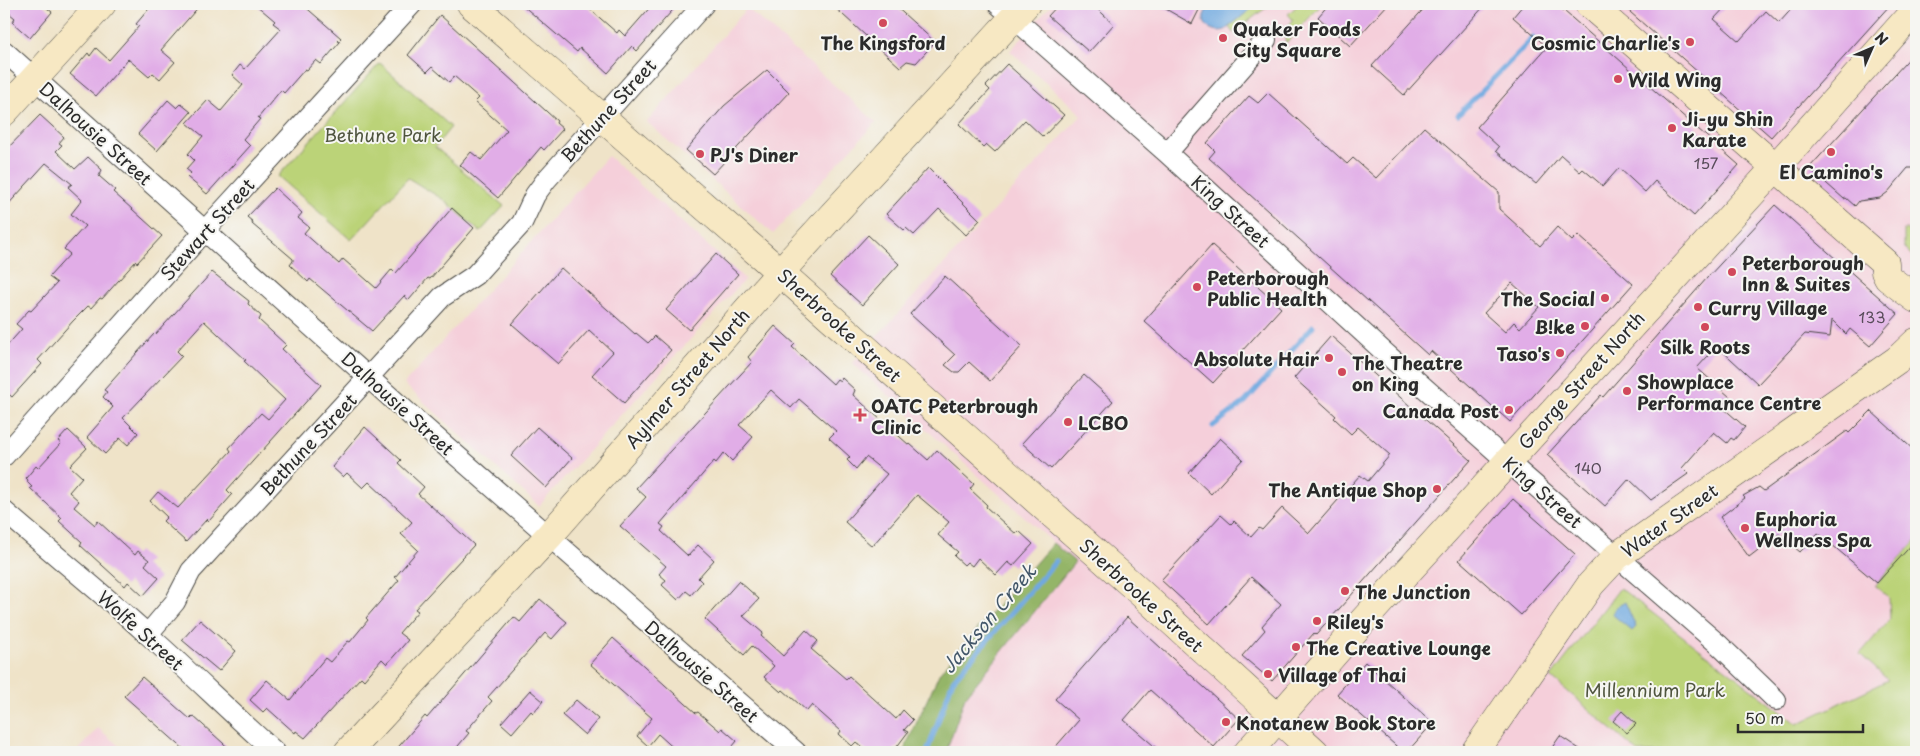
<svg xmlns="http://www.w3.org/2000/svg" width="1920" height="756" font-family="'Playpen Sans',sans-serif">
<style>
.built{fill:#f5cfda}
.green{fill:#bbd378;stroke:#737f52}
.forest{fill:#94b568;stroke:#60704a}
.water{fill:#70a9e0;stroke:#4e6a86}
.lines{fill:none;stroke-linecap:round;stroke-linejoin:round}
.stream{stroke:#70a9e0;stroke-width:5}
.building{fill:#e1ade7;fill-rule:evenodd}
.street-casing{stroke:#484743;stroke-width:22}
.secondary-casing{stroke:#484743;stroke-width:29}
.street{stroke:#fff;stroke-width:20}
.secondary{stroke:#f7e8c3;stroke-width:28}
.poi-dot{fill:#d1495b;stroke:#f6f6f2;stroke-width:2}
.labels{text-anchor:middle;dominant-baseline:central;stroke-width:4;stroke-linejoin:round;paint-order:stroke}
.number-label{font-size:15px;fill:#584c5a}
.poi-label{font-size:18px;font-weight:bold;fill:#2b2b2b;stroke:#f6f6f2;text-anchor:start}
.street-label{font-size:18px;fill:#2b2b2b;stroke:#f6f6f2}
.park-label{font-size:18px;fill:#4f553e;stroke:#f6f6f2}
.water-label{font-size:19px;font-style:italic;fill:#43576a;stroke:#f6f6f2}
</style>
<rect width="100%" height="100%" fill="#f6f6f2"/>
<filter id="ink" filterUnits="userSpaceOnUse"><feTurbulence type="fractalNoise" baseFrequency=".02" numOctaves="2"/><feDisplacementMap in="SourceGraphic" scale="10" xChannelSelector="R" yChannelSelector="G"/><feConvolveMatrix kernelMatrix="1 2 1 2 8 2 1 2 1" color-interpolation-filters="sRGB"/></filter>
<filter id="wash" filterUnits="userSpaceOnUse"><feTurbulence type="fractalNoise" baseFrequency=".0096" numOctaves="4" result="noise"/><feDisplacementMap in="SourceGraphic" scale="20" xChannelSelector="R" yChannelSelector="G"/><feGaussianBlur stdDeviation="1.12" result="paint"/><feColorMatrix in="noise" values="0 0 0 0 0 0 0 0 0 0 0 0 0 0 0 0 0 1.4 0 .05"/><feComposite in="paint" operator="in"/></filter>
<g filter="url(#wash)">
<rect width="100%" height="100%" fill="#efe3c8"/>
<path class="built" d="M1052 4H1916V666L1796 724 1551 677 1638 752H946L965 697 1075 562 852 363 1082 115 1010 51Z
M747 8 876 122 773 234 647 122Z
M608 156 745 279 539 506 404 384Z
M98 728 126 752H76Z"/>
<path class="green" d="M1257 4H1271L1233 33 1229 27Z
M1299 4H1322L1286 43 1283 32 1293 20 1288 14Z
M380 63 451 127 435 147 504 206 480 232 444 200 408 178 351 240 278 176Z
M1906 229 1916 238V260L1904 248V231Z
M1916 540V752H1638L1551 677 1620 588 1797 724 1888 680 1860 654 1890 619 1889 598 1875 586Z"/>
<path class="forest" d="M1053 543 1075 562 965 697 946 752H903L940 672Z"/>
<path class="water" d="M1210 4H1257L1225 30C1216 33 1202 28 1204 16 1205 12 1208 7 1210 4Z
M1625 602 1636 627 1632 631 1612 614 1615 608Z"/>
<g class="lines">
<path class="stream" d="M1458 115 1533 38
M1213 426 1245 402 1313 326
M927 752 953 680 1056 561"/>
</g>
<g id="blocks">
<path class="building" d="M4 4H42L52 12 30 38 12 22 15 18 4 9Z
M153 4H201L161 50 175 62 160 79 153 73 149 77 128 59 96 96 70 74 88 53 90 56 96 48 109 60 139 26 136 24Z
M255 4H302L341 38 338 41 340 42 321 64 316 60 307 70 305 69 284 93 281 90 258 118 260 119 243 139 250 146 207 194 187 177 191 173 186 169 194 160 188 154 203 136 187 123 208 100 221 111 243 85 232 75 240 65 245 69 281 29 273 23 275 21Z
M521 4H584L617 33 619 30 625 36 653 4H678L637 51 632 46 608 73 580 48 577 52Z
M831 4H893L935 42 916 63 907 61 900 67Z
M1059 4H1092L1114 24 1089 52 1048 16Z
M1157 4H1202L1192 24Z
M1329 4H1388L1350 46 1318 17Z
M1428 4H1486L1404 95 1372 66Z
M1524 4H1556L1739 165 1694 216 1655 181 1645 192 1619 168 1603 186 1583 169 1580 172 1561 155 1536 184 1496 151 1499 147 1477 127 1547 47 1513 17Z
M1621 4H1728L1714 19 1739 41 1766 11 1779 23 1796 4H1891L1771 137Z
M440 15 557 121 556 123 563 129 544 150 541 147 498 198 460 165 471 152 481 160 507 130 475 102 479 98 454 76 449 82 432 67 427 72 408 55Z
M1916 51V168H1908L1888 192 1880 198 1859 201 1855 206 1846 198 1844 199 1809 168Z
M1007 64 1064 115 1043 137 1025 120 995 152 986 144 983 147 959 124 990 90 986 86Z
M767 70 789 92 713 174 686 150 724 106Z
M1268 93 1347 164 1353 158 1376 178 1424 127 1499 192V209L1540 246 1557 227 1572 241 1578 235 1633 284 1510 422 1431 351 1428 355 1209 158 1215 151 1207 143 1249 96 1258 103ZM1512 283 1539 307 1520 328 1514 322 1505 332 1484 313Z
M168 100 177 108 181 104 191 112 157 151 138 134Z
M40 115 64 137 59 143 62 145 56 151 75 169 88 157 102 170 99 176 115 190 113 192 162 236 137 263 136 261 102 299 100 298 91 308 88 306 73 321 38 360 42 364 12 397 4 390V349L22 329 16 324 29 310 31 311 57 283 49 277 70 254 64 249 85 226 71 214 82 200 68 187 72 184 46 163 4 209V152Z
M928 168 980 220 966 235 939 209 914 235 906 228 904 230 886 214Z
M275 188 302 213 298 218 309 227 304 233 339 264 343 259 376 288 392 269 396 273 452 208 474 228 430 279 428 278 409 300 404 296 372 331 310 279 308 282 290 265 293 261V259L252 224 253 222 247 217Z
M1775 205 1898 314 1870 346 1850 329 1846 334 1832 320 1830 337 1805 334 1758 384 1717 346 1697 368 1730 397 1721 406 1745 427 1734 440 1731 438 1727 443 1714 432 1682 468 1688 474 1651 500 1629 479 1605 506 1547 455 1601 395 1603 397 1707 278Z
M868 235 899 264 862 305 830 276Z
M1212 245 1281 308 1213 383 1144 321Z
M716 254 738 274 689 330 666 310Z
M561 268 635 334 636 333 648 343 655 336 671 350 624 403 592 375 613 352 589 330 558 364 512 324Z
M212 272 249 301 248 304 261 316 259 320 286 345 282 349 321 385 227 490 232 495 209 521 207 519 186 542 163 521 167 517 150 501 158 492 178 508 231 451 229 448 261 413 268 419 285 400 244 361 246 360 204 321 177 351 182 356 123 418 138 433 128 445 120 438 105 454 87 437 113 407 103 397 107 392 104 390 154 334 155 335Z
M945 276 1022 346 990 381 969 362 959 372H954L945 365 955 355 910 314Z
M775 326 795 344 792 347 833 384 837 379 840 381 842 378 855 390 853 395 909 445 910 444 928 460 937 450 974 484 970 489 987 505 986 507 1016 534 1019 531 1033 544 1013 566 1008 562 996 575 978 558 972 566 967 562 964 565 954 556 958 552 938 535 949 522 917 495 872 546 845 522 887 474 866 457 856 469 847 460 850 457 829 438 836 431 799 399 791 408 771 390 739 425 753 437 732 461 724 453 716 463 714 461 660 524 664 527 661 531 688 556 698 545 714 560 698 578 702 582 691 595 686 591 678 600 662 585 666 580 659 574 666 566 620 526 646 497 636 488 752 362 748 357Z
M1331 336 1471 460 1316 635 1314 633 1272 681 1242 656 1265 630 1262 626 1281 604 1251 577 1209 624 1161 580 1221 515 1231 524 1234 521 1251 537 1259 528 1262 530 1282 508 1309 533 1360 475 1368 481 1390 455 1358 427 1351 434 1334 418 1336 416 1294 378Z
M1084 375 1113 401 1051 469 1022 443Z
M1871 411 1916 452V540L1877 583 1818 533 1800 552 1779 534 1749 557 1720 517 1745 498 1743 496 1759 487 1764 491 1847 431 1849 433Z
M365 427 401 460 398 463 424 487 418 494 474 545 415 609 418 611 399 633 408 640 402 647 387 664 382 659 364 680 361 677 305 738 296 731 295 733 267 708 263 712 250 700 267 680 290 700 325 658 330 662 348 641 350 642 368 620 366 618 399 580 395 577 418 550 401 534 412 522 369 482 363 488 347 473 343 477 332 467Z
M537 427 572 458 546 488 511 456Z
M68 430 87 448 70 466 82 477 69 492 79 501 74 507 95 525 98 521 135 555 138 551 149 560 145 565 159 578 143 596 128 582 125 586 80 545 82 542 59 521 62 518 30 488 32 487 27 482 28 480 26 478 36 466 38 468 61 443 58 441Z
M1220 438 1243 459 1211 494 1189 473Z
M1513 499 1575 554 1521 615 1459 560Z
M739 581 759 599 743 616 763 633 761 636 783 656 806 630 818 641 811 649 846 679 849 676 896 719 903 710 913 720 904 730 908 732 893 752H868L856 742 852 746 839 734 841 731 812 705 807 711 783 690 781 692 764 677 774 666 752 646 744 655 705 619Z
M540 599 567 622 552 639 545 633 488 697 492 701 466 731 469 733 453 752H394L425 716 427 718 514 617 520 622Z
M1127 617 1239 719 1214 747 1150 690 1124 720 1161 752H1051L1079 720 1055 699Z
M200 620 236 651 219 671 182 640Z
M613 638 696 713 698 712 720 731 722 728 737 741 728 752H678L658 734 648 746 637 736 652 718 590 664Z
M1365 662 1433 723 1407 752H1403L1337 694Z
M142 677 190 719 193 716 233 752H187L124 696Z
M530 690 543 701 533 713 531 711 512 733 501 723Z
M576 700 598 719 585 735 562 715Z
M1622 711 1636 724 1627 733 1613 721Z
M1560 736 1584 752H1549Z"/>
</g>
</g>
<g filter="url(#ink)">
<use href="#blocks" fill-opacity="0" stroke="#484743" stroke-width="1"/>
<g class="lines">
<defs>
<path id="street" d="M998 4 1167 153 1382 350 1508 462 1718 644 1776 700
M4 51 417 421 796 752
M1167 153 1266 40
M4 456 218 216 412 4
M4 511C51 552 100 591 146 633 190 672 231 713 275 752
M148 634 175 602 191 571 442 297 475 275 522 223 535 195 546 180 704 4"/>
<path id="secondary" d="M471 4 764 258 1132 585 1315 752
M1589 4 1885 263V272L1888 278 1916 299
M4 112 102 4
M348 752 549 536 792 259 1026 4
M1248 752 1362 622 1775 168 1916 9
M1475 752 1591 584 1617 556 1897 360 1916 342"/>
</defs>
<use href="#street" class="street-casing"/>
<use href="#secondary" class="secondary-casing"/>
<use href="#street" class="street"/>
<use href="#secondary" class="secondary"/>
</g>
</g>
<g class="poi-dot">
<circle cx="883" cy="23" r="5"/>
<circle cx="1223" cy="38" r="5"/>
<circle cx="1690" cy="42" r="5"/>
<circle cx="1618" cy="79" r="5"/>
<circle cx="1672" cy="128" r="5"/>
<circle cx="1831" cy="152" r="5"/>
<circle cx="700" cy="154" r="5"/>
<circle cx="1732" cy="272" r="5"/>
<circle cx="1197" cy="287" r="5"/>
<circle cx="1605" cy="298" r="5"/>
<circle cx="1698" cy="307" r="5"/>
<circle cx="1585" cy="326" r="5"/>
<circle cx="1705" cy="327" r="5"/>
<circle cx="1560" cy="353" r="5"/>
<circle cx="1329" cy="358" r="5"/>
<circle cx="1342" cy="372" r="5"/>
<circle cx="1627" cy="391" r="5"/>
<circle cx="1509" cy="410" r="5"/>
<path d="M857.5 407.5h5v5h5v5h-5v5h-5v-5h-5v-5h5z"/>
<circle cx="1068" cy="422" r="5"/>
<circle cx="1437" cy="489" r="5"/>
<circle cx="1745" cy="528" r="5"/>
<circle cx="1345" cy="591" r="5"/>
<circle cx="1317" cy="621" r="5"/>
<circle cx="1296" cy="647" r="5"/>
<circle cx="1268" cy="674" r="5"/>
<circle cx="1226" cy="722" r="5"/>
</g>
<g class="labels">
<g class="number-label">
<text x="1706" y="162">157</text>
<text x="1872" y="316">133</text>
<text x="1588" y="467">140</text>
</g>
<g class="poi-label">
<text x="1233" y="28">Quaker Foods<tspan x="1233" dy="21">City Square</tspan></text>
<text x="883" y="42" text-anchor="middle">The Kingsford</text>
<text x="1680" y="42" text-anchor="end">Cosmic Charlie's</text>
<text x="1628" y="79">Wild Wing</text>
<text x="1682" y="118">Ji-yu Shin<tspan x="1682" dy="21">Karate</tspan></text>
<text x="710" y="154">PJ's Diner</text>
<text x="1831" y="171" text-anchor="middle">El Camino's</text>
<text x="1742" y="262">Peterborough<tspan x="1742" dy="21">Inn &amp; Suites</tspan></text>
<text x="1207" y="277">Peterborough<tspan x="1207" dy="21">Public Health</tspan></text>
<text x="1595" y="298" text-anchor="end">The Social</text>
<text x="1708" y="307">Curry Village</text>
<text x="1575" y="326" text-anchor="end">B!ke</text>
<text x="1705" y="346" text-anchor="middle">Silk Roots</text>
<text x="1550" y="353" text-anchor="end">Taso's</text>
<text x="1319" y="358" text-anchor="end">Absolute Hair</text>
<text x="1352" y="362">The Theatre<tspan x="1352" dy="21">on King</tspan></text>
<text x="1637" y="381">Showplace<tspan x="1637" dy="21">Performance Centre</tspan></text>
<text x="871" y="405">OATC Peterbrough<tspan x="871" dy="21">Clinic</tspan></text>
<text x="1499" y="410" text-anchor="end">Canada Post</text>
<text x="1078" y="422">LCBO</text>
<text x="1427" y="489" text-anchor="end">The Antique Shop</text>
<text x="1755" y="518">Euphoria<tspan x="1755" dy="21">Wellness Spa</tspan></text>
<text x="1355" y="591">The Junction</text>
<text x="1327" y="621">Riley's</text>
<text x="1306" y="647">The Creative Lounge</text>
<text x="1278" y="674">Village of Thai</text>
<text x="1236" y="722">Knotanew Book Store</text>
</g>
<g class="street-label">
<text transform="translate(608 110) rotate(-48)">Bethune Street</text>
<text transform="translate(96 133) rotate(42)">Dalhousie Street</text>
<text transform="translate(1231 211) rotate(42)">King Street</text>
<text transform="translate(207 229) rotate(-48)">Stewart Street</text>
<text transform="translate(840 325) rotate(42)">Sherbrooke Street</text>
<text transform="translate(687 378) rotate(-49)">Aylmer Street North</text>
<text transform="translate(1581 380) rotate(-48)">George Street North</text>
<text transform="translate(398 403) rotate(42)">Dalhousie Street</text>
<text transform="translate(308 444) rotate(-47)">Bethune Street</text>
<text transform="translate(1543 492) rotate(41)">King Street</text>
<text transform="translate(1669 520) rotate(-35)">Water Street</text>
<text transform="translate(1142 595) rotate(42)">Sherbrooke Street</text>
<text transform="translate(141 630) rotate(42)">Wolfe Street</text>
<text transform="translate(702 671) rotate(41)">Dalhousie Street</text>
</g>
<g class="park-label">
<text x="383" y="134">Bethune Park</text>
<text x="1655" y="689">Millennium Park</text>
</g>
<g class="water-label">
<text transform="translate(988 618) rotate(-50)">Jackson Creek</text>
</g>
</g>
<rect width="1920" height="756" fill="none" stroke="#f6f6f2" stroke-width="20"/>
<g transform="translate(1872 48) rotate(45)" stroke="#f6f6f2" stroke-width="4" paint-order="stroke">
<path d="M0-4L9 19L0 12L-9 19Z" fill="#2b2b2b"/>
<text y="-8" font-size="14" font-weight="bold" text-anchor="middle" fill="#2b2b2b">N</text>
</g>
<path d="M1738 724v8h125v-8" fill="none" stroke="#2b2b2b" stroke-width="2.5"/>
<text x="1745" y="724" font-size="15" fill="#2b2b2b" stroke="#f6f6f2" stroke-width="4" paint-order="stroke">50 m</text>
</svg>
